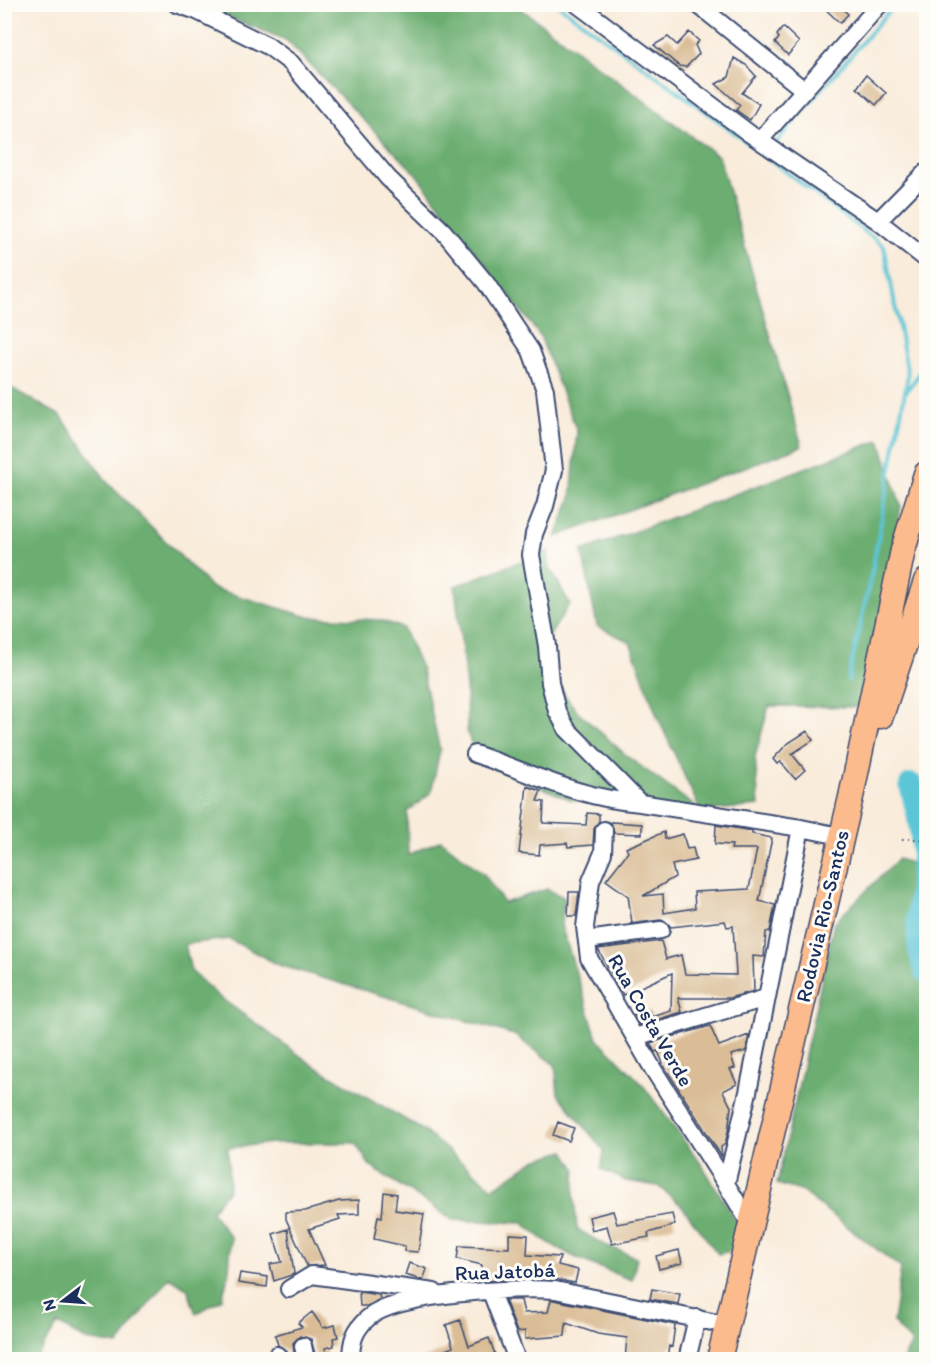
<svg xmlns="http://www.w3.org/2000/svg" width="931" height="1364" font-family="Itim,sans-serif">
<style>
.forest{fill:#6cae71;stroke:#446e68;stroke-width:1.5}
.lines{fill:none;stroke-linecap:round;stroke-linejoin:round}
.stream{stroke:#5cc6d7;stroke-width:4}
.river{stroke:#5cc6d7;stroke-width:24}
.building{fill:#dabd96}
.minor-casing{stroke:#3c4b71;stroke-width:20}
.highway-casing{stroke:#3c4b71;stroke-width:27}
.path{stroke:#3c4b71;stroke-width:2;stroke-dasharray:1.5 4.5;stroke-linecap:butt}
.minor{stroke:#fff;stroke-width:16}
.highway{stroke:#fbbb8c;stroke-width:24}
.labels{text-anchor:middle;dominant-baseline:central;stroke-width:6;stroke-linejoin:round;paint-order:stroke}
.street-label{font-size:21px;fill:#1b2f5e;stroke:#fdfcf7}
</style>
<rect width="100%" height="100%" fill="#fdfcf7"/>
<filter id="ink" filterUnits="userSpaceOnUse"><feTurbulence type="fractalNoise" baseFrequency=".0167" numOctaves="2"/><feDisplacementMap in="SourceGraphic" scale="12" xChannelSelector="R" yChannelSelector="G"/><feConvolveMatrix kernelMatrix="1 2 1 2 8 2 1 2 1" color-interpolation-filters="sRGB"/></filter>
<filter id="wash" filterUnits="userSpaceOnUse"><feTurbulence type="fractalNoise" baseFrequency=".008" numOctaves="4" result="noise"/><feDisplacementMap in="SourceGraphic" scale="24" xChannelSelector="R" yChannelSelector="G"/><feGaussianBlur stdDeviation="1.35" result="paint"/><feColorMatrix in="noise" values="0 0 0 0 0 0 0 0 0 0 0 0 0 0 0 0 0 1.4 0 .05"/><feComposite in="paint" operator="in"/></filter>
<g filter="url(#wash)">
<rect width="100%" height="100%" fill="#f9ecdb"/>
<path class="forest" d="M198 5H516L719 157 802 446 556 537 571 498 577 431 540 336 416 174 286 40Z
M4 384 61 416 108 483 212 588 309 617 380 620 403 628 422 670 440 750 431 793 407 812 408 855 441 840 484 874 504 903 547 889 565 898 561 925 597 1038 642 1084 702 1165 739 1226 736 1250 718 1254 682 1206 658 1186 626 1181 601 1169 604 1151 558 1094 555 1065 514 1035 279 965 229 939 185 944 191 971 218 996 313 1065 423 1130 493 1188 535 1160 565 1151 576 1169 574 1194 577 1229 603 1244 637 1258 632 1280C595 1266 552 1251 523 1223L453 1220 370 1166 355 1143H272L228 1148 229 1189 211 1211 231 1238 229 1272 222 1299 196 1314 187 1288 169 1277 118 1345 86 1340 58 1324 35 1359H5Z
M880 440 901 506 864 707 769 706 755 757 759 806 701 811 572 800 478 762 467 732 466 688 455 586 548 551 550 568 570 604 537 655 575 709 627 756 700 810 657 716 630 642 597 626 582 551Z
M898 859 926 868V1359H903L912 1343 893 1322 901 1268 801 1191 777 1184 834 923Z"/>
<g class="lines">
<path class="stream" d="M557 4 719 121 884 246 908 375 872 571 848 680
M774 145 895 4
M905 393 926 365"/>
<path class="river" d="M911 785C917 808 924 834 923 858 922 899 911 931 926 971"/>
</g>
<g id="blocks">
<path class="building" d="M820 4H837L848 14 840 23Z
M783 27 799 42 788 55 775 43 779 38 777 35Z
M689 32 699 41 695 45 699 54 686 67 679 66 654 45 668 37 677 45Z
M734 58 746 65 756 76 742 93 759 104 750 120 736 110 740 105 716 84 729 77Z
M866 75 886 93 876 105 857 88Z
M807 731 813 740 792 754 805 770 795 779 781 762 777 764 773 759 787 744Z
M527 786 541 791 537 801 544 802 543 823 586 825 587 813 599 814V821L594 829 593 845 568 847 567 843 540 845 539 855 519 853Z
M611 822 642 824V834L614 833Z
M716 825 752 831V834L772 838 759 901 775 905 770 931 766 932 764 957 753 956 754 991 729 998H678L682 1012 640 1025 634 1014 649 1011 652 1017 671 1011 672 973 623 995 598 949 661 941 666 959 681 955 685 974 736 975 733 926 727 927 725 921 671 927 665 921 660 920 630 924 632 923 628 896 606 880 628 852 626 848 664 832 665 839 683 834 687 849 693 848 696 860 672 865 675 877 643 896 663 894 664 913 695 908 694 892 749 889 757 849H731L732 845 715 844Z
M569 892H579L576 916H568Z
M710 1026 719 1046 749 1035 746 1051 731 1055 735 1068 730 1069 737 1084 723 1091 731 1107 728 1132 725 1144 721 1147 722 1157 664 1066 658 1051 655 1052 650 1043Z
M558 1122 574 1128 569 1141 553 1135Z
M384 1192 397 1194 395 1210 424 1214 418 1252 405 1251V1246L374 1239 378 1216 382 1217Z
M359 1200V1214L338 1215 340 1219 309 1229 325 1265 307 1266 286 1219V1212L305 1211 339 1201Z
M613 1211 617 1224 672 1214 675 1225 648 1233 649 1237 612 1244 607 1226 592 1230 589 1217Z
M288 1229 294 1274 274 1281 270 1264 282 1262 273 1234Z
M509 1234 528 1235 527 1255 560 1257 558 1265 578 1270 575 1283 528 1274V1279L482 1281V1265L457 1259 459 1246 509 1248Z
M679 1250 682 1263 659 1269 656 1256Z
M409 1263 427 1269 423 1280 405 1275Z
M240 1273 268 1277 267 1287 238 1283Z
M652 1289 680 1294 678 1304 650 1299Z
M359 1292 379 1295 380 1299 368 1306H360Z
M505 1300H521L524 1313 548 1312 551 1300H554L675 1325 672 1347 669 1346 667 1359H625L627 1338 598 1334 566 1323 565 1336 525 1339V1331L517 1332Z
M312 1312 323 1328 335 1325 338 1337 333 1338 334 1346 325 1348 327 1356 316 1358 311 1339 300 1336 293 1343 295 1359H287V1351L278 1345 275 1335 302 1327 298 1323Z
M460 1320 469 1346 489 1338 496 1357 489 1359H421L453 1347 446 1325Z"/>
</g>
</g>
<g filter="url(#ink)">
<use href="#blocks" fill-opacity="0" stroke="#3c4b71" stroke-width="1.5"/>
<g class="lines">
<defs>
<path id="minor" d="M177 4 197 11 268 46 291 63 388 178 444 232 486 283 531 351 545 390 554 470 545 506 534 534 531 555 547 646 550 683 557 711 567 729 640 803 801 828
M577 4 750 134 878 221 926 259
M697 4 804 90
M760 140 880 4
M878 221 926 172
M475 754C531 773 581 799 640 803
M604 830 603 853 591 881 585 927 589 958 653 1069 726 1184
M587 940 661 930
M635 1037 766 998
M751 1225 726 1184 748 1092 801 828 840 836
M289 1289 312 1275 434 1292
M491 1292 517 1360
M303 1346 306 1360
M276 1360 277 1355
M351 1360C351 1342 354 1330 368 1318 397 1293 515 1287 555 1290L727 1325
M687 1360 697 1318"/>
<path id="highway" d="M881 716 926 581
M719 1360 851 797 903 550 926 474"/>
</defs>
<use href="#minor" class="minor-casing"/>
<use href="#highway" class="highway-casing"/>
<path class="path" d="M902 839H926"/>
<use href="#minor" class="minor"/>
<use href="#highway" class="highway"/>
</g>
</g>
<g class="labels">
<g class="street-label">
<text transform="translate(822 916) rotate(-77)">Rodovia Rio-Santos</text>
<text transform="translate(651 1020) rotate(60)">Rua Costa Verde</text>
<text transform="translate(505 1271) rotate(-2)">Rua Jatobá</text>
</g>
</g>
<rect width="931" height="1364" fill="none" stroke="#fdfcf7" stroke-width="24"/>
<g transform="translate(63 1301) rotate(253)" stroke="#fdfcf7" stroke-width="4.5" paint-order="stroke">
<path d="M0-4.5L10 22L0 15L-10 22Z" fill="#1b2f5e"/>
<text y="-9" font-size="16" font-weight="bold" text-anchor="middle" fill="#1b2f5e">N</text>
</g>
</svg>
